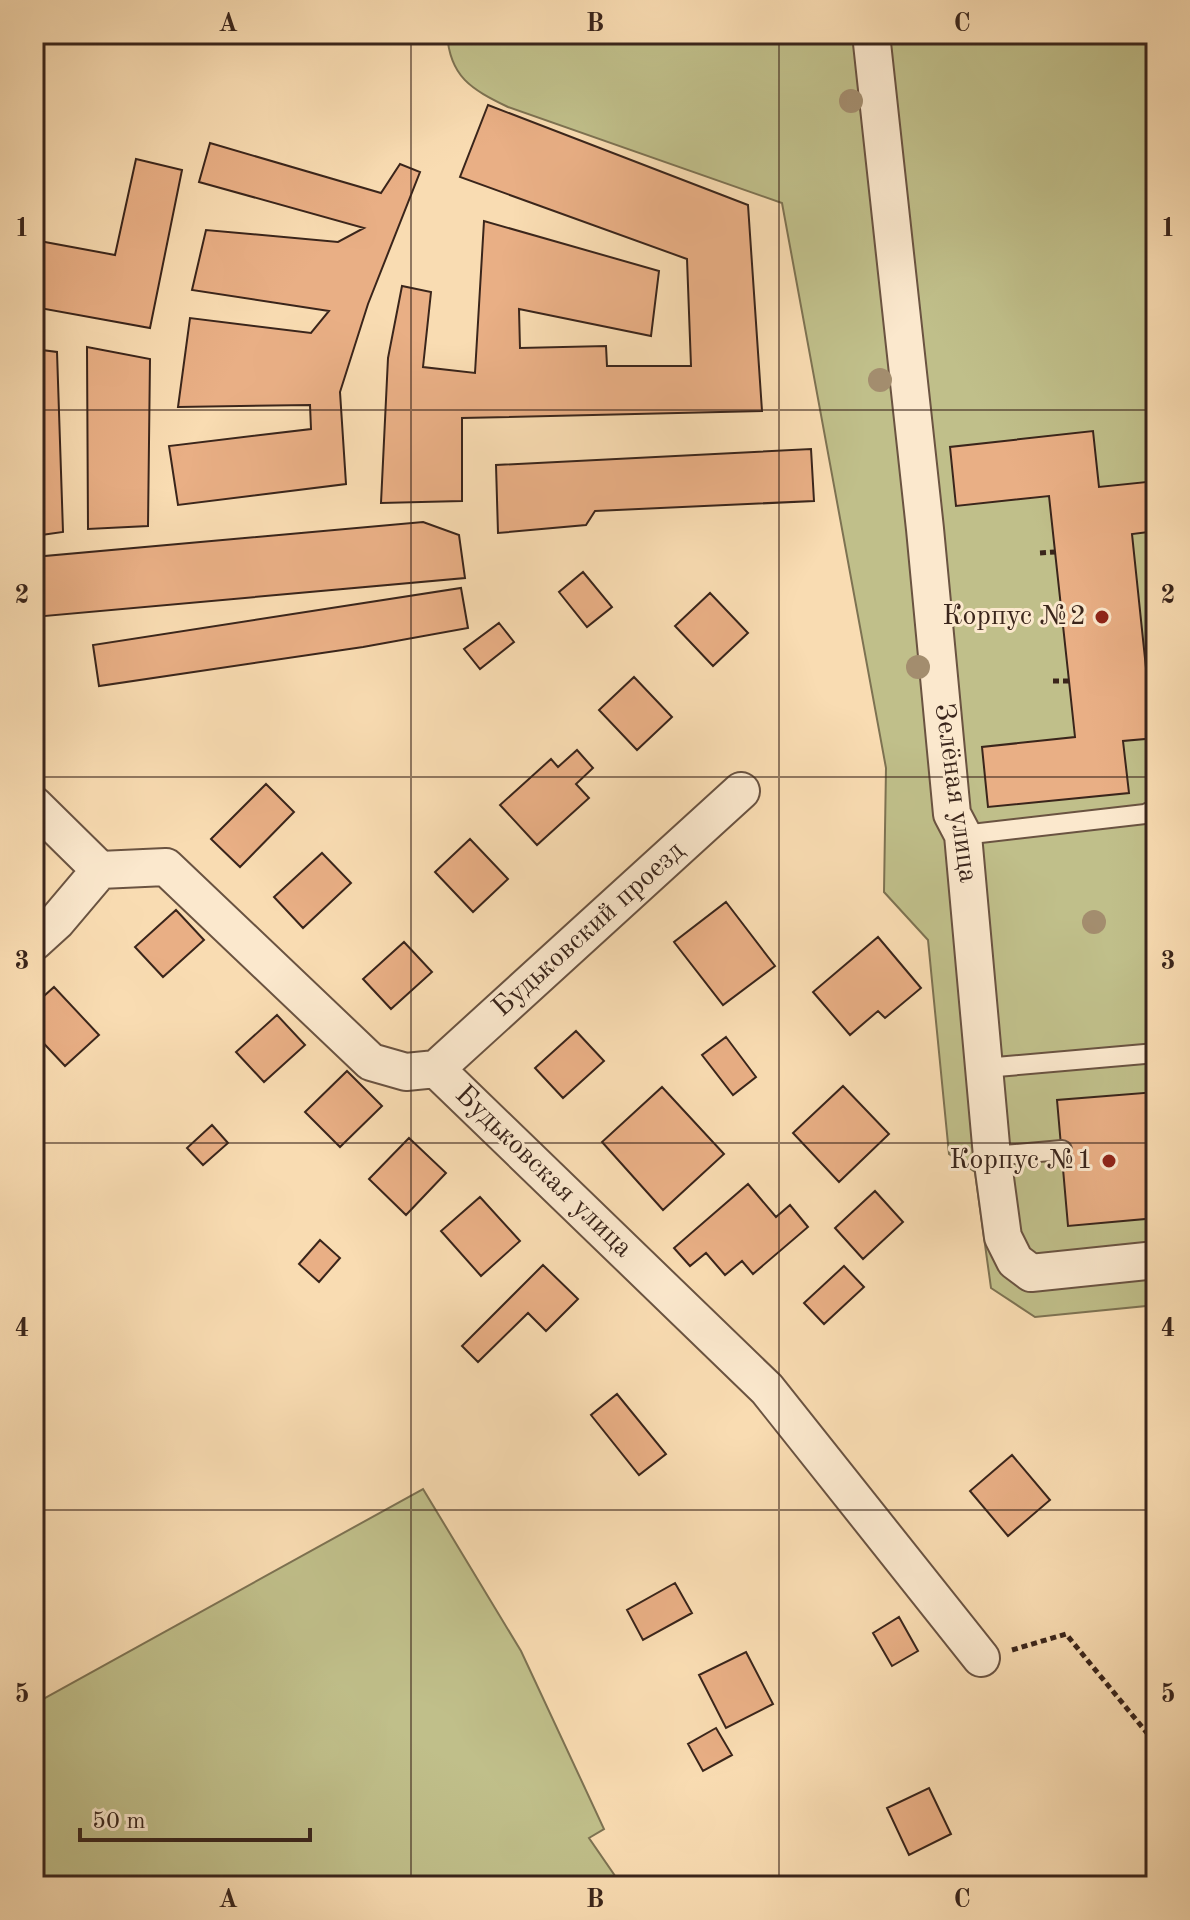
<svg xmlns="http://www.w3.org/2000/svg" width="1190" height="1920" font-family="'Old Standard TT',serif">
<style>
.green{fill:#c0bf8a;stroke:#7d7252;stroke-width:2}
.building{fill:#e9af85;stroke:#3a251b;stroke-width:2}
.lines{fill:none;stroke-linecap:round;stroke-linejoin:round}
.service-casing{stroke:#6a5341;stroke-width:22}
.minor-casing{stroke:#6a5341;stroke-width:40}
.path{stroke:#3a251b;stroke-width:5;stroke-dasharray:6 4;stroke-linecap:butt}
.service{stroke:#fbe8cd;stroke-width:18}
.minor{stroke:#fbe8cd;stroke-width:36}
.tree{fill:#a38d6e}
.grid{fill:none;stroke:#3a251b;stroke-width:2;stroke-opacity:0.55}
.poi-dot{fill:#8f2418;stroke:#fbe8cd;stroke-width:3}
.labels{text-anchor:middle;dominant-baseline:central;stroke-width:6;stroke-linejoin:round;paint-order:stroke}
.poi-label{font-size:28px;fill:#3a251b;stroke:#fbe8cd;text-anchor:end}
.street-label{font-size:28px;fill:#3a251b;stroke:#fbe8cd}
.neatline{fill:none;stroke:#3a251b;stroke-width:3}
.grid-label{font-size:26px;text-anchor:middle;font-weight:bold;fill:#3a251b}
</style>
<rect width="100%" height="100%" fill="#f9dcb2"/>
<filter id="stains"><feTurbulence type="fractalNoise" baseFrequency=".0025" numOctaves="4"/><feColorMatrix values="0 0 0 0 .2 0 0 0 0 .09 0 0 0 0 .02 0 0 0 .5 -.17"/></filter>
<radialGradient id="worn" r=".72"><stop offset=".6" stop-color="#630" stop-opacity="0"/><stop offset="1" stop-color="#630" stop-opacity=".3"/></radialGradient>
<path class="green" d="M447 34H1156V1305L1035 1317 991 1288 975 1172 949 1154 928 940 884 892 886 768 782 203 508 107C471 89 450 77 447 34Z
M423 1489 521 1651 604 1829 589 1838 622 1886H34V1704Z"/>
<path class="building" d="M488 105 748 205 762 411 462 418V501L381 503 388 358 402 286 431 292 423 367 475 373 484 221 659 271 651 336 519 309 520 348 606 346 607 366H691L687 259 460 177Z
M210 143 381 193 400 164 420 172 368 304 340 392 346 484 178 505 169 446 311 429 310 405 178 407 190 318 311 333 329 311 192 290 206 230 338 242 364 228 199 182Z
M136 159 182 170 150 328 34 307V240L115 255Z
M87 347 150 359 148 526 88 529Z
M34 349 57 352 63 532 34 536Z
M1093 431 1099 487 1156 481V531L1132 534 1148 687H1156V738L1123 741 1129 793 988 807 982 747 1075 737 1069 681 1049 496 956 506 950 447Z
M811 449 814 501 595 511 586 525 498 533 496 465Z
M423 522 459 535 465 578 34 617V557Z
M583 572 612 607 587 627 559 592Z
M461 588 468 628 363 647 99 686 93 645Z
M710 593 748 633 713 666 675 626Z
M499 623 514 642 480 669 464 649Z
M634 677 672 717 637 750 599 710Z
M577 750 593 768 576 784 589 798 537 845 500 805 551 759 558 767Z
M266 784 294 812 240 867 211 839Z
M470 839 508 879 473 912 435 872Z
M322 853 351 883 303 928 274 897Z
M726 902 775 966 723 1005 674 942Z
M176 910 204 940 163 977 135 947Z
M878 937 921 988 885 1018 878 1011 850 1035 813 992Z
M404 942 432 972 391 1009 363 979Z
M54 987 99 1035 65 1066 34 1033V1005Z
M277 1015 305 1045 264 1082 236 1052Z
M576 1031 604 1061 563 1098 535 1068Z
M726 1037 756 1077 733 1095 702 1055Z
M347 1071 382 1106 340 1147 305 1112Z
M843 1086 889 1134 839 1182 793 1133Z
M662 1087 724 1154 663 1210 602 1142Z
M1156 1092V1218L1068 1226 1057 1100Z
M212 1125 228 1143 203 1165 187 1148Z
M409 1138 446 1173 406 1215 369 1179Z
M748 1184 776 1217 790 1205 808 1227 753 1274 742 1261 725 1275 706 1253 690 1266 674 1248Z
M875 1191 903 1222 863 1259 835 1228Z
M480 1197 520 1241 481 1276 441 1231Z
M320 1240 340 1258 319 1282 299 1264Z
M543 1265 578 1299 546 1331 528 1313 478 1362 462 1346Z
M844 1266 864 1287 824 1324 804 1303Z
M617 1394 666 1454 639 1475 591 1415Z
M1012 1455 1050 1500 1008 1536 970 1491Z
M675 1583 692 1613 643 1640 627 1610Z
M899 1617 918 1651 892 1666 873 1633Z
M746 1652 773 1704 726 1728 699 1675Z
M716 1728 732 1755 703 1771 688 1744Z
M929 1788 951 1834 909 1855 887 1808Z"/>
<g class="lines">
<defs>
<path id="service" d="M963 835 1145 814 1156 809
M985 1068 1156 1053
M992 1156 1062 1150"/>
<path id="minor" d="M871 34 925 529 952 814 963 835 992 1156 1003 1237 1015 1261 1031 1273 1156 1260
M34 805 100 870 166 867 371 1062 406 1072 436 1069 767 1389 981 1658
M34 942 56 922 100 870
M436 1069 741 791"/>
</defs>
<use href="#service" class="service-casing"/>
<use href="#minor" class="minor-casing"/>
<path class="path" d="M1040 553 1055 552
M1053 681H1069
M1012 1650 1066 1634 1156 1744"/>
<use href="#service" class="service"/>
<use href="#minor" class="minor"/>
</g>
<g class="tree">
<circle cx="851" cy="101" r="12"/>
<circle cx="880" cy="380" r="12"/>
<circle cx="918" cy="667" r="12"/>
<circle cx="1094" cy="922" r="12"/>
</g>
<path class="grid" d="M411 34V1886M779 34V1886M34 410H1156M34 777H1156M34 1143H1156M34 1510H1156"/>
<g class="poi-dot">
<circle cx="1102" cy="617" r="8"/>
<circle cx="1109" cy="1161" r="8"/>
</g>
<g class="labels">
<g class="poi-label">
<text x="1086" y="617">Корпус №2</text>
<text x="1093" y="1161">Корпус №1</text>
</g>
<g class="street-label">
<text transform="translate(955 793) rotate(82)">Зелёная улица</text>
<text transform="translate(589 930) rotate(-42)">Будьковский проезд</text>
<text transform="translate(543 1172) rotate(44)">Будьковская улица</text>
</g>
</g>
<rect width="1190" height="1920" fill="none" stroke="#f9dcb2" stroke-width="88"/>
<path d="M80 1828v12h230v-12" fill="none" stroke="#3a251b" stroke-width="4"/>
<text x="92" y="1828" font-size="24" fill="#3a251b" stroke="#fbe8cd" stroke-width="6" paint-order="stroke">50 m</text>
<rect x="44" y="44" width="1102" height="1832" class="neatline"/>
<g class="grid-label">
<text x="228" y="31">A</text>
<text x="595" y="31">B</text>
<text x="962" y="31">C</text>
<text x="22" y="236">1</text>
<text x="1168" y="236">1</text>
<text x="22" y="603">2</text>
<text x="1168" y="603">2</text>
<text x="22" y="969">3</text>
<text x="1168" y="969">3</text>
<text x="22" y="1336">4</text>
<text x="1168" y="1336">4</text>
<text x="22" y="1702">5</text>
<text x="1168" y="1702">5</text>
<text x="228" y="1907">A</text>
<text x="595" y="1907">B</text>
<text x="962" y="1907">C</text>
</g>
<rect width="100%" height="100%" filter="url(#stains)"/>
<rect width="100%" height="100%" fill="url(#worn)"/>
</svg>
